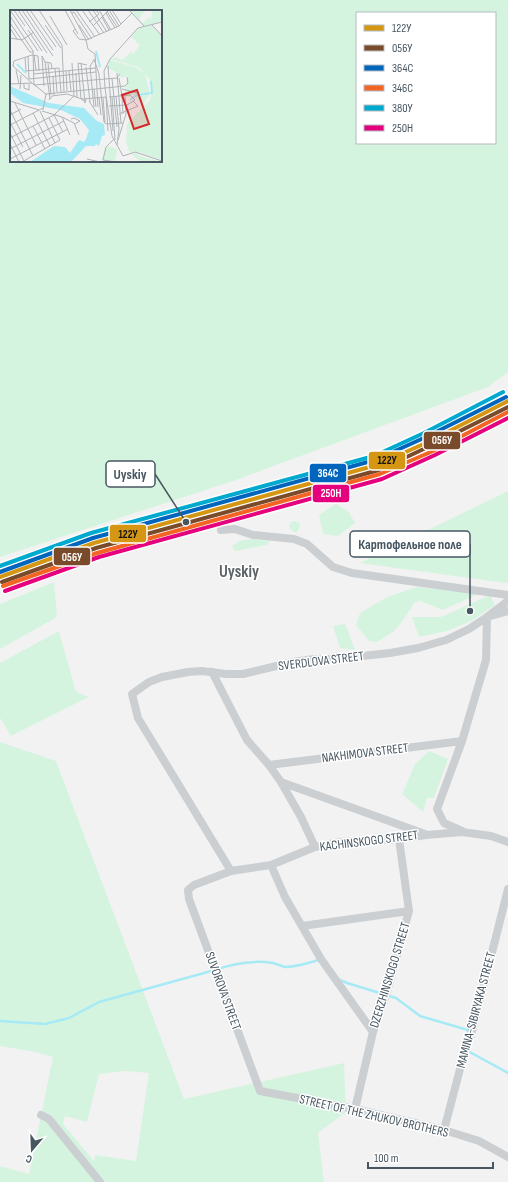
<svg xmlns="http://www.w3.org/2000/svg" width="508" height="1182" font-family="'Sofia Sans Condensed',sans-serif">
<style>
.green{fill:#d5f4df;fill-rule:evenodd}
.lines{fill:none;stroke-linecap:round;stroke-linejoin:round}
.stream{stroke:#a6eaf5;stroke-width:2.5}
.minor{stroke:#cbcfd2;stroke-width:8}
.rail-1-casing{stroke:#fff;stroke-width:7}
.rail-2-casing{stroke:#fff;stroke-width:7}
.rail-3-casing{stroke:#fff;stroke-width:7}
.rail-4-casing{stroke:#fff;stroke-width:7}
.rail-5-casing{stroke:#fff;stroke-width:7}
.rail-6-casing{stroke:#fff;stroke-width:7}
.rail-1{stroke:#d49613;stroke-width:4}
.rail-2{stroke:#7a4b2a;stroke-width:4}
.rail-3{stroke:#0065bd;stroke-width:4}
.rail-4{stroke:#f26522;stroke-width:4}
.rail-5{stroke:#00a9ce;stroke-width:4}
.rail-6{stroke:#e5007d;stroke-width:4}
.labels{text-anchor:middle;dominant-baseline:central;stroke-width:3;stroke-linejoin:round;paint-order:stroke}
.street-label{font-size:13px;fill:#475661;stroke:#fff}
.district-label{font-size:17px;font-weight:bold;fill:#5d6267;stroke:#fff}
.inset-river{fill:none;stroke:#a6eaf5;stroke-width:2}
.inset-road{fill:none;stroke:#aeb4b8;stroke-width:1}
.view{fill:#d62828;fill-opacity:0.15;stroke:#d62828;stroke-width:2}
.inset-edge{fill:none;stroke:#475661;stroke-width:2}
.leader{fill:none;stroke:#475661;stroke-width:1.5}
.callout-dot{fill:#475661;stroke:#fff;stroke-width:1.5}
.callout{fill:#fff;stroke:#475661;stroke-width:1.5}
.callout-label{font-size:14px;text-anchor:middle;font-weight:bold;fill:#475661}
.line-badge{stroke:#fff;stroke-width:1.5}
.badge-label{font-size:11px;text-anchor:middle;font-weight:bold;fill:#fff}
.pale-badge-label{font-size:11px;text-anchor:middle;font-weight:bold;fill:#111}
</style>
<rect width="100%" height="100%" fill="#f3f2f2"/>
<path class="green" d="M0 0H508V372L488 387 236 480 0 557ZM11 11H161V161H11ZM357 13H495V143H357Z
M508 491V582L506 583 360 563Z
M336 504 349 512 355 523 338 536 323 534 319 515Z
M292 521H296L300 523 299 529 296 533 290 529 289 525Z
M251 539 270 541 267 545 244 549 239 551 234 550 232 546 239 541Z
M54 582 57 617 0 649V604Z
M417 587 480 593 443 610 420 601 415 602 401 623 394 631 377 642 369 641 356 625 360 613 387 597Z
M490 595 495 605 471 621 447 631 419 637 412 617H441Z
M345 624 355 650 340 648 333 626Z
M59 631 76 692 89 697 11 736 0 718V663Z
M0 742 56 761 184 1099 344 1063 346 1112 318 1133 324 1182H0V1166L29 1174 53 1057 35 1052 0 1046ZM125 1071 149 1073 136 1161 95 1155 94 1161 63 1124 65 1116 87 1122 99 1074Z
M429 751 448 759 434 798H427L423 812 402 794 415 764Z"/>
<g class="lines">
<path class="stream" d="M340 980 347 983 396 998 420 1016 468 1030 467 1034
M0 1021 45 1024 69 1018 99 1002 215 970C234 963 253 960 273 963 277 964 281 966 285 967 296 967 308 963 319 960
M466 1050 508 1073"/>
<path class="minor" d="M221 530 235 529 253 535 294 539 307 544 333 567 352 573 508 595
M212 672 247 740 269 765 281 782 301 817 315 847
M269 765 462 741
M281 782 425 834
M462 831 444 823 437 809 462 741 486 660 487 617 508 601
M508 842 491 836 462 832 426 835 399 839 340 842 315 847 271 865 231 871 194 885 188 890 189 899 260 1091 355 1109 444 1130 479 1141 508 1157
M271 865 285 897 321 959 373 1032
M231 871 138 718 132 694 149 682 162 677 188 672 202 671 226 674H243L293 662 314 659H335L390 653 418 648 446 640 469 629 487 617 508 611
M302 926 409 911
M355 1109 373 1032 386 995 409 911 399 839
M41 1115 49 1119 100 1182
M444 1130 465 1050 471 1035 481 996 508 889"/>
<defs>
<path id="rail-1" d="M0 577 94 543 377 465 428 442 508 401"/>
<path id="rail-2" d="M2 582 96 548 379 470 430 446 508 407"/>
<path id="rail-3" d="M0 572 93 538 375 460 426 437 506 397"/>
<path id="rail-4" d="M3 586 97 553 380 474 433 451 508 412"/>
<path id="rail-5" d="M0 566 91 533 374 456 424 433 503 392"/>
<path id="rail-6" d="M5 591 99 557 382 479 435 455 508 418"/>
</defs>
<use href="#rail-1" class="rail-1-casing"/>
<use href="#rail-2" class="rail-2-casing"/>
<use href="#rail-3" class="rail-3-casing"/>
<use href="#rail-4" class="rail-4-casing"/>
<use href="#rail-5" class="rail-5-casing"/>
<use href="#rail-6" class="rail-6-casing"/>
<use href="#rail-1" class="rail-1"/>
<use href="#rail-2" class="rail-2"/>
<use href="#rail-3" class="rail-3"/>
<use href="#rail-4" class="rail-4"/>
<use href="#rail-5" class="rail-5"/>
<use href="#rail-6" class="rail-6"/>
</g>
<g class="labels">
<g class="street-label">
<text transform="translate(321 661) rotate(-7)">SVERDLOVA STREET</text>
<text transform="translate(365 753) rotate(-7)">NAKHIMOVA STREET</text>
<text transform="translate(369 841) rotate(-7)">KACHINSKOGO STREET</text>
<text transform="translate(390 975) rotate(-73)">DZERZHINSKOGO STREET</text>
<text transform="translate(223 991) rotate(70)">SUVOROVA STREET</text>
<text transform="translate(476 1010) rotate(-75)">MAMINA-SIBIRYAKA STREET</text>
<text transform="translate(374 1116) rotate(13)">STREET OF THE ZHUKOV BROTHERS</text>
</g>
<g class="district-label">
<text x="239" y="572">Uyskiy</text>
</g>
</g>
<g transform="translate(10 10)">
<rect width="152" height="152" fill="#f3f2f2"/>
<path d="M120 0 135 1 129 9 133 13 139 7 141 10 142 0H152V11L134 16ZM141 15 152 27V150L125 141 120 143 116 132 117 114 140 90 142 80 139 68 128 57 101 49 105 47 112 50 121 42 123 44 130 35 121 27 128 19ZM100 50 125 57 135 64 140 84 131 98V93L123 85 118 87 115 79 118 66 111 68 109 64 96 57ZM98 136 107 139 105 152 92 150 95 137 98 138ZM123 142 130 146 152 152H132L123 146Z" fill="#d5f4df"/>
<path d="M0 76 39 93 74 98 87 111 94 114 95 125 92 126 89 136 86 134 85 136H76L61 152H20L44 136 55 137 60 143 69 130 74 132 76 129 79 120 70 109 51 100 13 93 0 83Z" fill="#a6eaf5"/>
<path class="inset-river" d="M86 41 90 57M7 54 16 63M120 90 127 85 142 83 141 71"/>
<path class="inset-road" d="M0 0 28 41M4 0 15 16M8 0 37 43M12 0 43 46M16 0 43 40M20 0 46 37M29 0 52 35 54 82M55 0 68 24M60 0 76 30M66 0 85 27M72 0 90 25M78 0 94 23M83 0 97 22M89 0 101 20M96 0 107 17M99 0 109 16M102 0 111 14M119 0 134 16M62 3 64 2 82 29M96 3 105 18M0 6 23 41 24 75 107 68 110 64M40 6 57 35M92 7 99 20M79 12 89 4 86 0M0 13 20 42H23M35 15 51 38M69 15 79 30M142 15 152 26M83 16 99 0M0 18 7 29M65 19 63 21 69 29 76 30M18 20 32 41M0 28 12 30 24 22M76 30 78 39 85 44 88 97M76 30 109 16 122 3M22 45 28 46 29 61M24 45 26 60M18 46 19 69M15 47 16 61 49 58 51 82M84 49 89 64 94 112 96 114 113 113M35 52 41 53 42 59M38 53 41 85M71 53 75 93 76 89M98 56 103 121M76 57 80 92M45 58 47 82M6 60 9 74M56 61 57 81M59 61 61 81M66 63 67 88M107 63 111 113M23 64 86 58M43 66 44 85M117 67 118 73 115 76 95 78 102 126 113 146 125 142 152 151M109 68 112 86M19 69 86 62M102 69 107 117M22 73 3 56 4 51 22 45M0 74 22 73 36 84M14 74V78L19 80V74M34 76 32 46 35 52 40 89M10 79 11 65M84 79 86 97M112 79 127 83M36 84 95 78 94 61 100 49 128 18 152 12M106 86 109 119 107 135M112 86 113 104M99 87 120 85 125 90 117 95 99 96M102 87 105 130M89 88 91 105M93 88 95 113M39 90 42 86 57 84 72 89 96 87 98 121M0 91 29 100M74 91 71 89 68 53 77 55M79 91 88 105M5 93 26 135M84 97 80 56 84 50M0 100 23 146M33 100 36 84M30 101 45 133M32 101 52 107 60 125M23 103 40 136M45 104 64 86 62 53M109 104 128 96 123 91M0 105 11 99M44 105 53 122M52 107 64 113 69 125M61 109 64 108 70 111 65 114M0 112 13 137M0 115 33 98M23 116 35 139M0 123 14 151M0 128 46 104M108 130 116 104 115 86M0 134 9 152M0 139 54 111M0 149 58 119M77 149 90 152M93 150 96 137 104 129M93 150 106 152M12 152 50 130 39 108"/>
<path class="view" d="M127 80 139 114 124 119 112 85Z"/>
<rect width="152" height="152" class="inset-edge"/>
</g>
<path class="leader" d="M186 522L155 474M470 611L470 544"/>
<g class="callout-dot">
<circle cx="186" cy="522" r="4"/>
<circle cx="470" cy="611" r="4"/>
</g>
<g class="callout">
<rect x="106" y="461" width="49" height="26" rx="4"/>
<rect x="350" y="531" width="120" height="26" rx="4"/>
</g>
<g class="callout-label">
<text x="130" y="479">Uyskiy</text>
<text x="410" y="549">Картофельное поле</text>
</g>
<g class="line-badge">
<rect x="423" y="431" width="38" height="19" rx="4" fill="#7a4b2a"/>
<rect x="368" y="451" width="38" height="19" rx="4" fill="#d49613"/>
<rect x="309" y="463" width="38" height="20" rx="4" fill="#0065bd"/>
<rect x="312" y="484" width="38" height="19" rx="4" fill="#e5007d"/>
<rect x="109" y="524" width="38" height="19" rx="4" fill="#d49613"/>
<rect x="53" y="547" width="38" height="19" rx="4" fill="#7a4b2a"/>
</g>
<g class="badge-label">
<text x="442" y="444">056У</text>
<text x="328" y="477">364С</text>
<text x="331" y="497">250Н</text>
<text x="72" y="561">056У</text>
</g>
<g class="pale-badge-label">
<text x="387" y="464">122У</text>
<text x="128" y="538">122У</text>
</g>
<rect x="356" y="12" width="140" height="132" fill="#ffffff" stroke="#b5bbc0"/>
<rect x="364" y="25" width="20" height="6" fill="#d49613" stroke="#b5bbc0"/>
<text x="392" y="32" font-size="12" fill="#475661">122У</text>
<rect x="364" y="45" width="20" height="6" fill="#7a4b2a" stroke="#b5bbc0"/>
<text x="392" y="52" font-size="12" fill="#475661">056У</text>
<rect x="364" y="65" width="20" height="6" fill="#0065bd" stroke="#b5bbc0"/>
<text x="392" y="72" font-size="12" fill="#475661">364С</text>
<rect x="364" y="85" width="20" height="6" fill="#f26522" stroke="#b5bbc0"/>
<text x="392" y="92" font-size="12" fill="#475661">346С</text>
<rect x="364" y="105" width="20" height="6" fill="#00a9ce" stroke="#b5bbc0"/>
<text x="392" y="112" font-size="12" fill="#475661">380У</text>
<rect x="364" y="125" width="20" height="6" fill="#e5007d" stroke="#b5bbc0"/>
<text x="392" y="132" font-size="12" fill="#475661">250Н</text>
<g transform="translate(32 1150) rotate(199)" stroke="#ffffff" stroke-width="3" paint-order="stroke">
<path d="M0-3L7 15L0 10L-7 15Z" fill="#475661"/>
<text y="-6" font-size="11" font-weight="bold" text-anchor="middle" fill="#475661">С</text>
</g>
<path d="M368 1162v6h125v-6" fill="none" stroke="#475661" stroke-width="2"/>
<text x="374" y="1162" font-size="12" fill="#475661" stroke="#ffffff" stroke-width="3" paint-order="stroke">100 m</text>
</svg>
